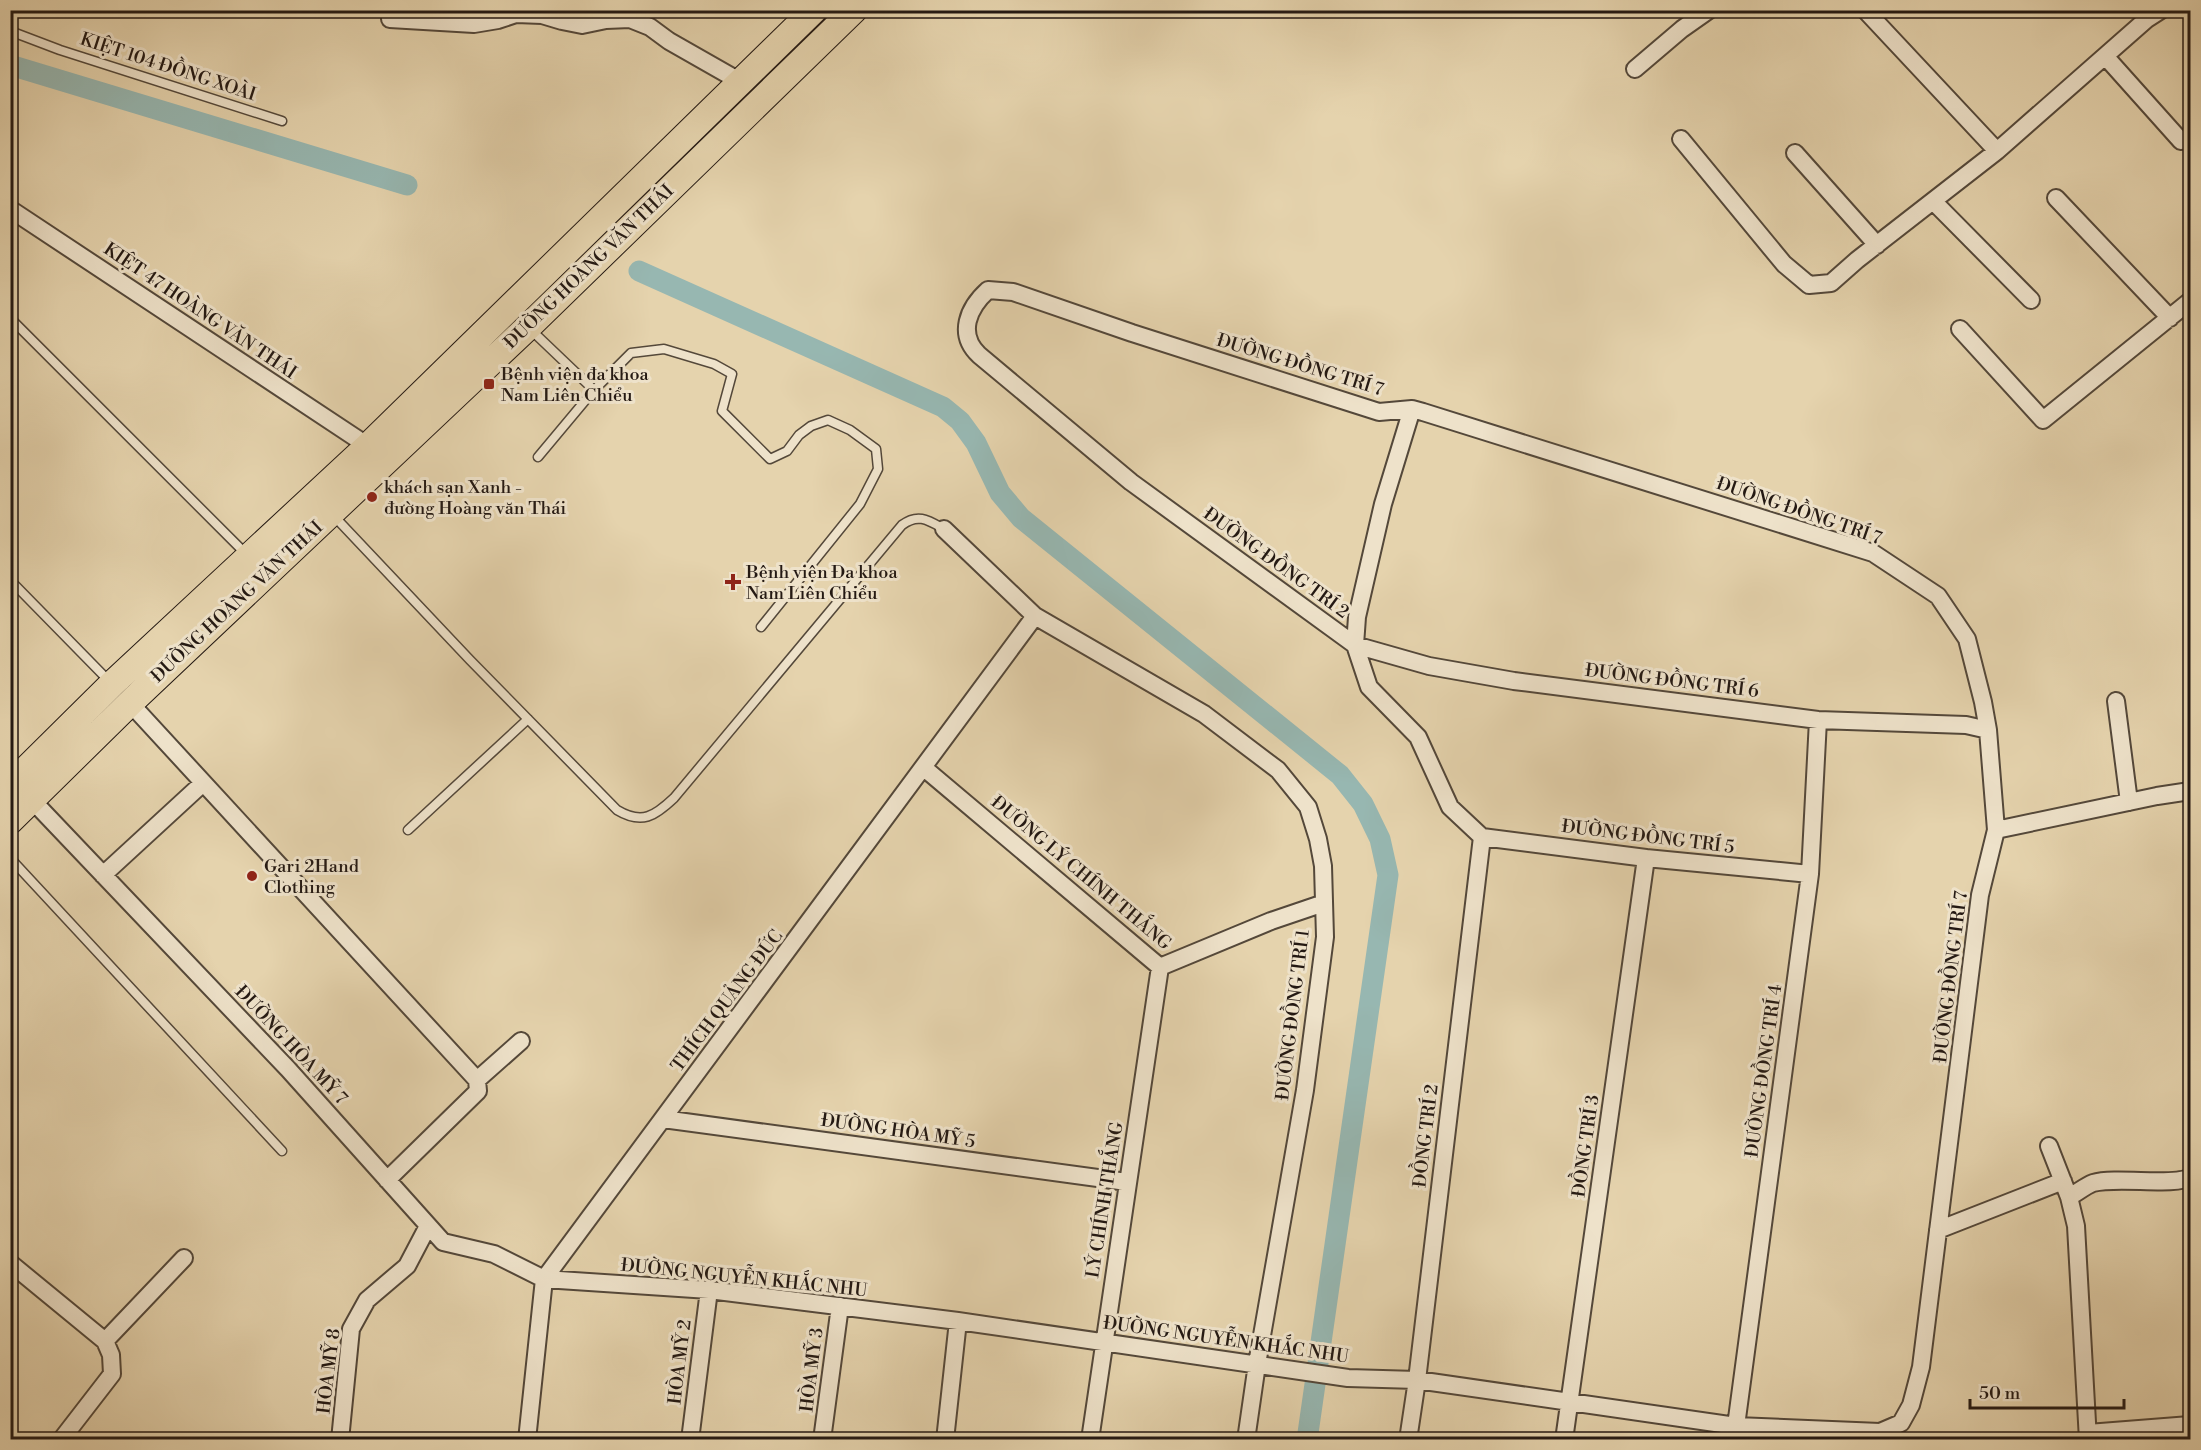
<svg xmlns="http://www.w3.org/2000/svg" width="2201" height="1450" font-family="'Libre Bodoni',serif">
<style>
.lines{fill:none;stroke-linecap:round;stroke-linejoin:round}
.canal{stroke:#97b7b1;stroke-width:21}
.lane-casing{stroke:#54483a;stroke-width:11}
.street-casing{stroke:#54483a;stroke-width:20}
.primary-casing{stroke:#241913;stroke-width:28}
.lane{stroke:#eee2ca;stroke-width:8}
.street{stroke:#eee2ca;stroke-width:16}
.primary{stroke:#e5d3ad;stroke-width:26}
.poi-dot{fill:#8f2418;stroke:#eee2ca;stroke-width:2}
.labels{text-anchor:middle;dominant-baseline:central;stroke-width:6;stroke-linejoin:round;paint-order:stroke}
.street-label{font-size:18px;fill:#241913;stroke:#eee2ca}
.poi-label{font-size:18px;fill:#241913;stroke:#eee2ca;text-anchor:start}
</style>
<rect width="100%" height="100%" fill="#e5d3ad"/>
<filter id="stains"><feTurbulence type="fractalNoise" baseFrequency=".00333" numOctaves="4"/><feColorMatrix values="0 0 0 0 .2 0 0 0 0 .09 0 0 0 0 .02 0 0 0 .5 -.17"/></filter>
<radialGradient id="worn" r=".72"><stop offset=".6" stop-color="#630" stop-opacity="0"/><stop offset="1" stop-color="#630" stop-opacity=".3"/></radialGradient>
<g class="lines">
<path class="canal" d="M10 65 407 185
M639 271 943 407 960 421 976 443 1000 493 1021 518 1340 775 1363 804 1380 839 1388 875 1307 1440"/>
<defs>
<path id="lane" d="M10 31 60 50 282 121
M10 318 247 555
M529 328 594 390
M538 457 594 390 631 353 664 349 714 364 732 374 722 411 770 459 787 451 799 435 811 426 828 420 850 430 876 449 878 469 860 504 761 627
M333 515 470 660 617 810C642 825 655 816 674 798L902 525C918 513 928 520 944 529
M10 580 109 681
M408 830 528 719
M10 858 282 1151"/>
<path id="street" d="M1865 10 1997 151
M390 19 474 24 498 20 516 14 542 15 562 21 582 25 606 20 630 19 650 27 669 41 741 82
M2105 56 2181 141
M1635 69 1682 29 1709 10
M1681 139 1784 264 1809 285 1831 283 1857 260 1997 151 2147 19 2161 10
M1795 153 1877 245
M2056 198 2170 318
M1933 201 2031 300
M10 209 368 446
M1960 329 2043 420 2190 301
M944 529 1035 616 1204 714 1278 770 1308 807 1318 839 1323 866 1325 937 1305 1090 1257 1364 1246 1440
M1355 645 1429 666 1514 681 1818 720 1966 725 1988 730
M1355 645 1357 617 1383 504 1412 409
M2116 701 2129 802
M130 703 477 1080 478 1091 387 1180
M924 768 1160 967
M32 800 288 1069 443 1242 494 1254 544 1279 709 1290 958 1321 1348 1378 1417 1380 1736 1426 1880 1432 1901 1423 1911 1405 1921 1367 1980 895 1996 830 1988 730 1983 702 1967 639 1938 596 1873 553 1423 412 1412 409 1379 412 1132 333 1013 292 988 290C968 308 957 334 979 355L1131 482 1355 645 1369 687 1418 737 1450 807 1482 837
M1996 830 2157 796 2190 791
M1482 837 1646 858 1810 874
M103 875 203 783
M1160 967 1271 921 1324 903
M477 1080 521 1041
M663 1119 1127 1182
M2049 1146 2069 1197 2076 1226 2088 1440
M2069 1197C2077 1193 2085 1186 2093 1183 2117 1176 2175 1187 2190 1177
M1938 1230 2063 1181
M10 1263 105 1341 111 1355 112 1374 61 1440
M105 1341 184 1258
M1736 1426 1810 874 1818 720
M2088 1433 2190 1425
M340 1440 351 1329 367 1300 407 1266 428 1226
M527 1440 544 1279 1035 616
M690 1440 709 1290
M822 1440 840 1306
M945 1440 958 1321
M1090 1440 1160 967
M1408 1440 1417 1380 1482 837
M1564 1440 1646 858"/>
<path id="primary" d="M10 785 112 684 368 446 814 10
M10 821 130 703 528 327 854 10"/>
</defs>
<use href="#lane" class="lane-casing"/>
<use href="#street" class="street-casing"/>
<use href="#primary" class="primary-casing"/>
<use href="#lane" class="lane"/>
<use href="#street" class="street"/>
<use href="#primary" class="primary"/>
</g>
<g class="poi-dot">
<rect x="483" y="378" width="12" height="12" rx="3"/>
<circle cx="372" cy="497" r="6"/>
<path d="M730 573h6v6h6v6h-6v6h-6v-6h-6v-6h6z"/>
<circle cx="252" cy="876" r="6"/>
</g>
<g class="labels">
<g class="street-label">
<text transform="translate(168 67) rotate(18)">KIỆT 104 ĐỒNG XOÀI</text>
<text transform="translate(589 267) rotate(-44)">ĐƯỜNG HOÀNG VĂN THÁI</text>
<text transform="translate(200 311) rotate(34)">KIỆT 47 HOÀNG VĂN THÁI</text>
<text transform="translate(1300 365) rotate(17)">ĐƯỜNG ĐỒNG TRÍ 7</text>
<text transform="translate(1799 511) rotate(19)">ĐƯỜNG ĐỒNG TRÍ 7</text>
<text transform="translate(1276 563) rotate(36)">ĐƯỜNG ĐỒNG TRÍ 2</text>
<text transform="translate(237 602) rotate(-43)">ĐƯỜNG HOÀNG VĂN THÁI</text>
<text transform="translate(1672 681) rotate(7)">ĐƯỜNG ĐỒNG TRÍ 6</text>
<text transform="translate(1648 837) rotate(7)">ĐƯỜNG ĐỒNG TRÍ 5</text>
<text transform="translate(1081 873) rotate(40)">ĐƯỜNG LÝ CHÍNH THẮNG</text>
<text transform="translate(1951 977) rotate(-83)">ĐƯỜNG ĐỒNG TRÍ 7</text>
<text transform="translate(727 1001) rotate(-53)">THÍCH QUẢNG ĐỨC</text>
<text transform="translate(1293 1015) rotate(-83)">ĐƯỜNG ĐỒNG TRÍ 1</text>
<text transform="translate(291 1045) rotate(47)">ĐƯỜNG HÒA MỸ 7</text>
<text transform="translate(1764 1071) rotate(-82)">ĐƯỜNG ĐỒNG TRÍ 4</text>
<text transform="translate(898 1131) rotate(8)">ĐƯỜNG HÒA MỸ 5</text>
<text transform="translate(1426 1136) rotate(-83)">ĐỒNG TRÍ 2</text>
<text transform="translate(1586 1146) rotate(-82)">ĐỒNG TRÍ 3</text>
<text transform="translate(1105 1200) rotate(-81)">LÝ CHÍNH THẮNG</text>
<text transform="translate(744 1278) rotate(6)">ĐƯỜNG NGUYỄN KHẮC NHU</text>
<text transform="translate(1226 1340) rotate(8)">ĐƯỜNG NGUYỄN KHẮC NHU</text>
<text transform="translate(680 1362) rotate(-83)">HÒA MỸ 2</text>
<text transform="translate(812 1370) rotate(-83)">HÒA MỸ 3</text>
<text transform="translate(329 1371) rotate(-83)">HÒA MỸ 8</text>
</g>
<g class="poi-label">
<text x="501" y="374">Bệnh viện đa khoa<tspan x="501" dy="21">Nam Liên Chiểu</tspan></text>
<text x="384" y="487">khách sạn Xanh -<tspan x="384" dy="21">đường Hoàng văn Thái</tspan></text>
<text x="746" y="572">Bệnh viện Đa khoa<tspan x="746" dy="21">Nam Liên Chiểu</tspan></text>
<text x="264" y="866">Gari 2Hand<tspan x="264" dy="21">Clothing</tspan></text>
</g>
</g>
<rect width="2201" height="1450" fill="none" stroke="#e5d3ad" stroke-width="36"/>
<rect x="12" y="12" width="2177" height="1426" fill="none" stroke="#241913" stroke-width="3"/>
<rect x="18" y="18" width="2165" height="1414" fill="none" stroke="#241913" stroke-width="1.5"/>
<path d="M1970 1399v9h154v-9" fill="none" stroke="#241913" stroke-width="3"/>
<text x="1979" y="1399" font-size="18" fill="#241913" stroke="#eee2ca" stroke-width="4.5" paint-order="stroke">50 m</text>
<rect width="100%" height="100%" filter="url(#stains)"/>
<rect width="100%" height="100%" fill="url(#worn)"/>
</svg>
